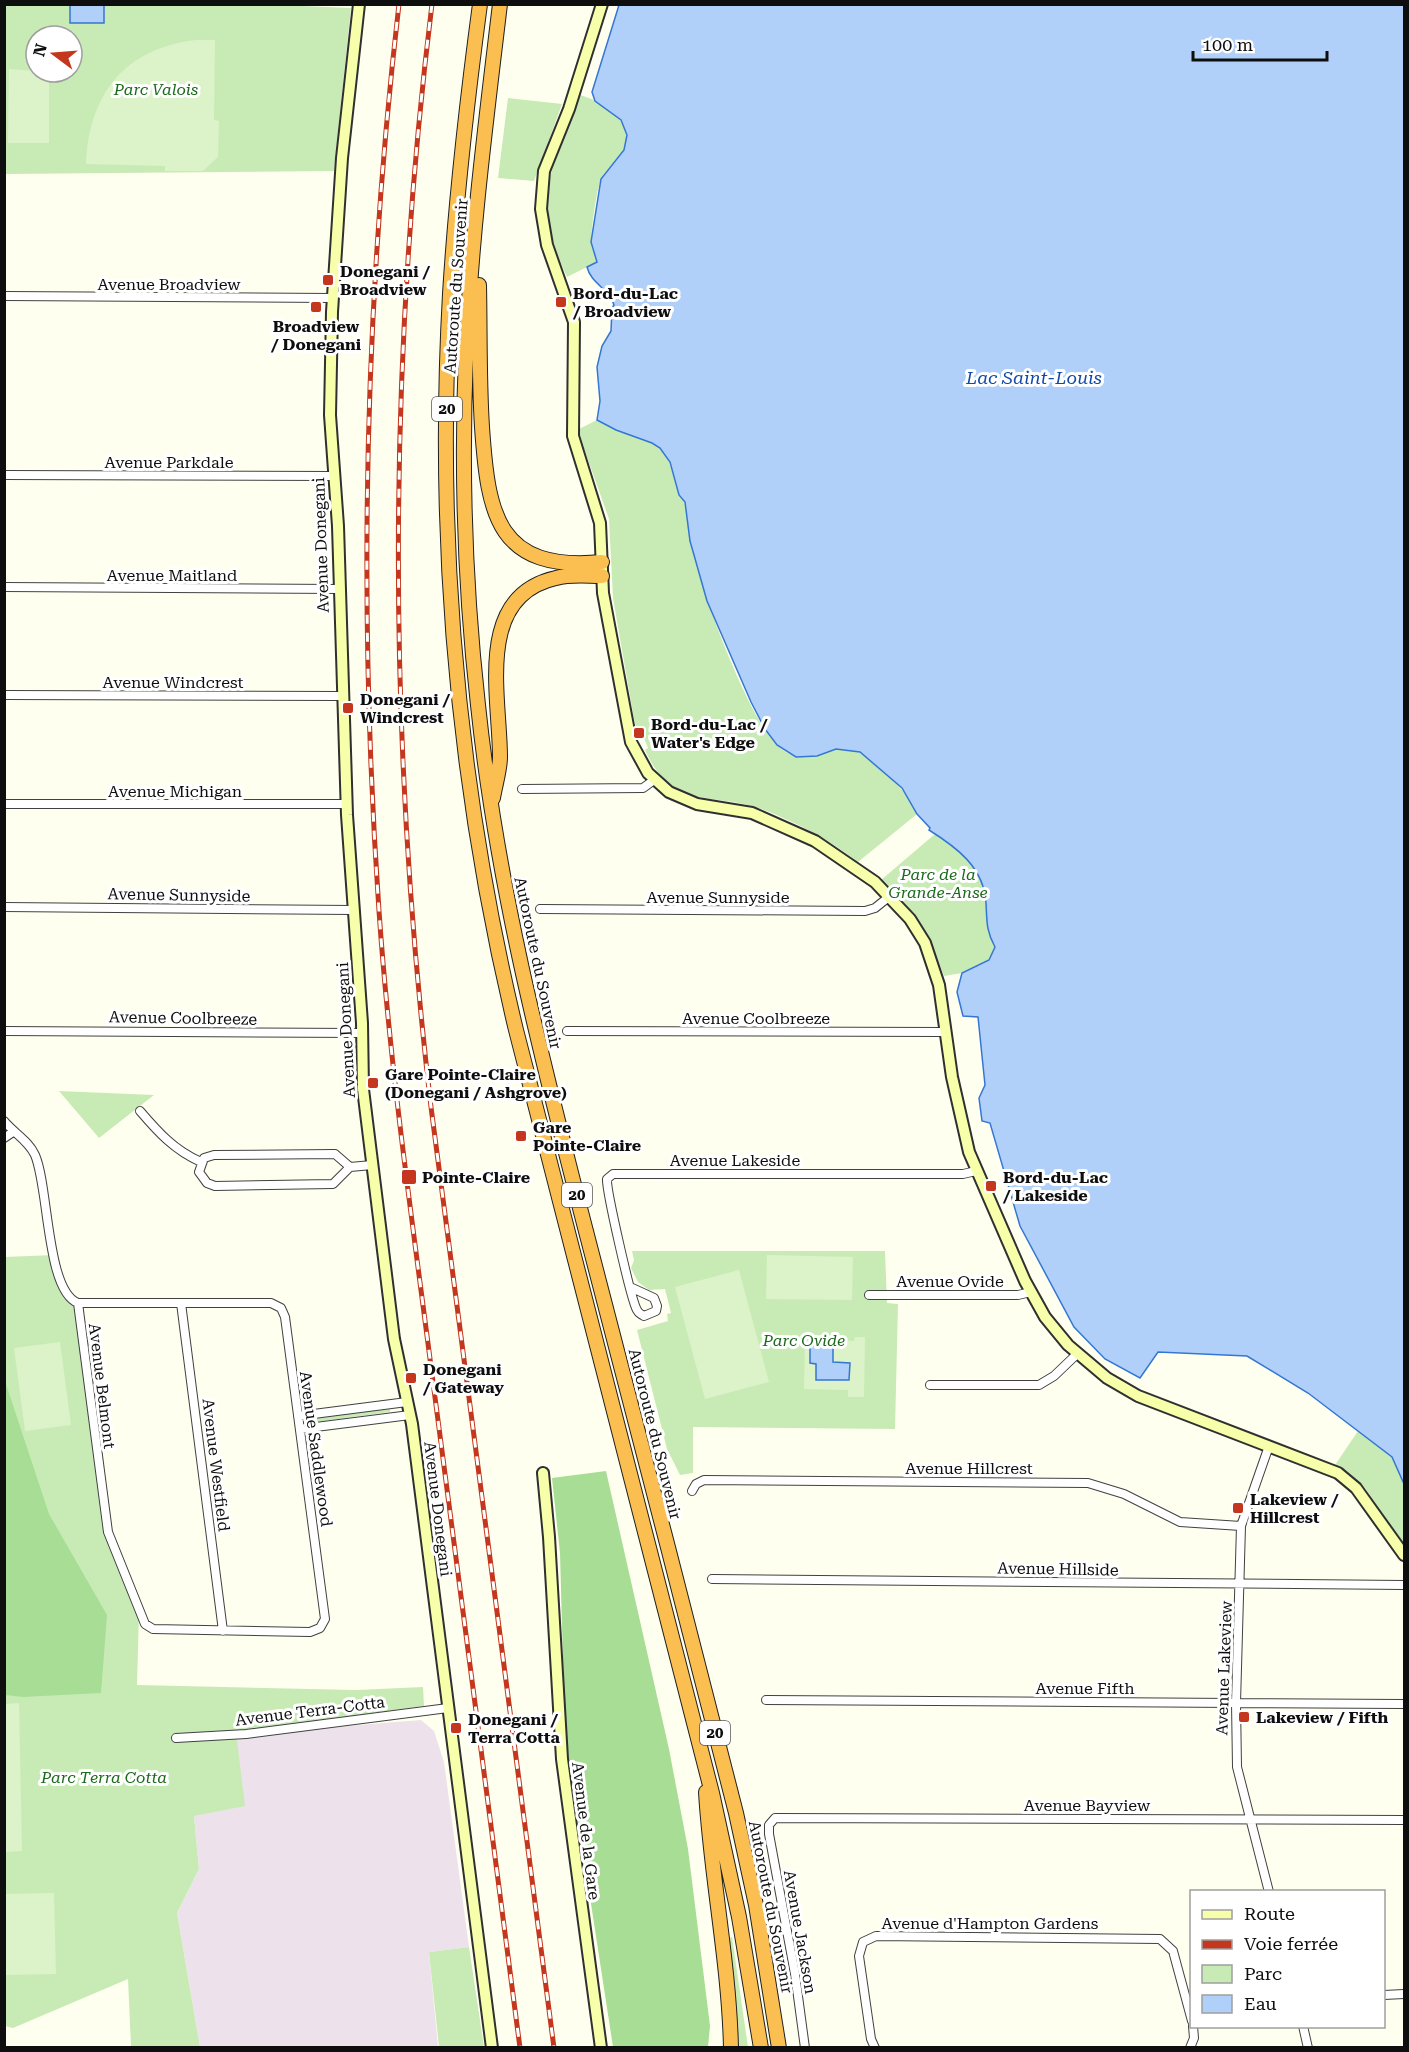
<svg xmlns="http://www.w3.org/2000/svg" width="1409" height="2052" font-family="'Roboto Serif',serif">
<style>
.industrial{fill:#ede2ec}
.green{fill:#c8ebb6;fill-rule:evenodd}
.forest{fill:#a7dd95}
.pitch{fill:#dcf2c8}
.water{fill:#b1d0f9;stroke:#3476d4;stroke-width:1.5}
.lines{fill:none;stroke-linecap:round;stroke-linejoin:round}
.street-casing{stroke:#414141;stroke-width:10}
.secondary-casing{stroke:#303030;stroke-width:14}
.highway-casing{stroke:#1f1f1f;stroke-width:16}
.street{stroke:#fff;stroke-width:8}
.secondary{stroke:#f8ffaa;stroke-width:10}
.highway{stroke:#fbbf51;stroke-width:14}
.rail-casing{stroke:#c5361f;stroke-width:5}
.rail{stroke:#fff;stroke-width:3;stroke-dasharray:9;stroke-linecap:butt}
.poi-dot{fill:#c5361f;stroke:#fff;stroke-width:2}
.labels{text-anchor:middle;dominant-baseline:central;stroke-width:6;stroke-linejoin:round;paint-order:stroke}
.shield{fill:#fff;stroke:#565656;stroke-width:1.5}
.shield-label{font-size:15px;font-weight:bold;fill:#0e0e0e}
.park-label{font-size:16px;font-style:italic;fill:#1c691b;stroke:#fff}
.poi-label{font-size:16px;font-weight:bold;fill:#0e0e0e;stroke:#fff;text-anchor:start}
.street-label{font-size:16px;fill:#0e0e0e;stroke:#fff}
.water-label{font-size:18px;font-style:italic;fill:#1149a6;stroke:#fff}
</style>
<rect width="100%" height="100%" fill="#ffffef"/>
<path class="industrial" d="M421 1720 434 1731 444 1762 469 1947 429 1952 438 2047H200L177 1913 199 1869 194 1816 236 1732 246 1734Z"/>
<path class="green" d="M256 4 351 8 334 171 5 174 4 5ZM36 36H72V72H36Z
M580 95C602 101 636 122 624 150 619 161 606 168 601 179 596 192 592 225 591 240 591 247 595 255 597 262L567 277C530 196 551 172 580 95Z
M508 98 562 104 534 181 498 178Z
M597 420C614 429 648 438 659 448 673 460 672 478 679 493 681 498 684 500 685 505 688 517 688 529 690 541 698 583 748 718 777 745 803 770 823 746 850 749 870 752 911 795 917 814L858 862C829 840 796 822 761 809 710 791 673 812 645 750L648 748 641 731 637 732 634 719 613 598 609 519 581 440 579 429Z
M935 834C961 846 984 873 986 903 988 921 986 930 995 947L989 960 962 973 944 976C928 935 915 909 881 880Z
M59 1091 154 1095 99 1138Z
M632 1251H885L887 1303 898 1304 895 1429 693 1427V1473L680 1475 667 1449 637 1330 668 1321 667 1314 671 1313 665 1289 649 1290 638 1282 631 1268 634 1260Z
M54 1255 60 1281 78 1303 108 1532 139 1613 137 1685 356 1690 423 1687 424 1706 236 1732 245 1806 194 1816 199 1869 177 1913 200 2047H131L128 1979 13 2028 5 2026 4 1257Z
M390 1409V1412L316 1422 315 1418Z
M1358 1431 1392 1457 1404 1484V1548L1365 1488 1335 1465Z
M732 1937 748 2047H734L725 1940Z
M469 1947 484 2047H439L429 1952Z"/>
<path class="forest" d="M4 1378 49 1514 107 1615 101 1693 23 1697 5 1695Z
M606 1471 669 1749 688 1849 710 2026 708 2047H613L565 1734 560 1553 552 1478Z"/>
<path class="pitch" d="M196 40H215L214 120 219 121 218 157 203 171H165V166L86 164C89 94 125 48 196 40Z
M9 69 49 72V143H8Z
M767 1255 853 1257 852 1300 766 1299Z
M739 1270 769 1382 705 1399 675 1287Z
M855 1337H865L864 1397H848V1390L804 1389 805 1340 854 1341Z
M60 1342 71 1425 25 1431 14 1348Z
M19 1703 22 1851 5 1852V1704Z
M54 1893 56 1974 5 1975V1894Z"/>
<path class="water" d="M58 5H104V23H70V5Z
M619 5H1404V1484L1392 1457 1308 1393 1247 1356 1158 1352 1140 1378 1105 1359 1074 1327 1020 1226 990 1123 982 1121 979 1098 985 1085 978 1017 963 1016 957 992 962 973 989 960 995 947C986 931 987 921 986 903 984 867 956 847 929 830L930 828 917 814 902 788 860 752 836 749 817 756 796 757 777 745 765 729 751 702 707 601 690 541 685 502 679 495 670 462 660 448 652 443 616 430 597 420 600 401 597 367 602 346 611 331 612 308 614 305C610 289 591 284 587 267L597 262 591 242 601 179 624 150 627 135 621 120 595 101 592 92Z
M810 1346H833V1362L850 1363 849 1380H816V1364L810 1363Z"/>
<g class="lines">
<defs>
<path id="street" d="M4 296 333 298
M4 475 334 476
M4 587 339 589
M4 695 341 696
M522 789 643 788 654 780
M4 804H346
M4 907 353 910
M540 909 865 911 875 908 890 896
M4 1031 362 1033
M567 1031 945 1032
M140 1111C158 1132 174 1150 201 1162
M4 1121C14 1133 29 1141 35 1155 49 1187 46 1291 78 1303L108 1532 145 1624 153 1629 310 1632 320 1628 325 1619 285 1317 281 1308 271 1303H78
M4 1138 13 1132
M335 1154 350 1167 333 1184 215 1186 207 1183 199 1172 204 1158 214 1155Z
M350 1167 372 1165
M630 1287 654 1298 657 1306 656 1311 644 1316C639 1313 639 1314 637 1310 631 1300 606 1189 607 1179L613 1174H963L976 1171
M869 1295H1018L1031 1292
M181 1303 223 1631
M930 1385H1039L1054 1376 1077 1354
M298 1416 407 1402
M300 1429 410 1415
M692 1491 696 1484 704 1480 1088 1483 1124 1494 1180 1522 1241 1526
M712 1579 1404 1585
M766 1700 1404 1704
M176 1738 246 1734 448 1708
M1269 1892 1237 1767 1236 1703 1241 1526 1269 1446
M1384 1995 1404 1994
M1303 2026 1308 2048
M805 2048 795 1974 769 1834V1825L775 1818 1404 1820
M875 2048 871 2039 859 1956 863 1942 876 1936 1160 1939 1173 1951 1192 2021
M1190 2048 1194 2038 1193 2026"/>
<path id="secondary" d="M359 4 342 158 332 312 330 415 338 526 347 815 362 1023 363 1089 394 1339 412 1424 492 2048
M602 4 569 109 544 171 541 209 547 245 574 322 573 436 600 523 603 593 631 742 648 773 669 792 697 804 752 813 815 841 875 882 910 919 925 943 939 985 952 1077 969 1152 1025 1281 1045 1317 1068 1345 1107 1378 1138 1396 1338 1473 1356 1488 1404 1555
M543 1473 549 1537 562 1759 601 2048"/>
<path id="highway" d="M480 4C467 101 456 197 450 294 436 541 458 789 516 1030L712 1793 739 1917 761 2048
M500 4C486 121 471 237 466 354 461 471 465 589 478 705 496 878 538 1044 581 1212 632 1413 686 1612 736 1813L756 1905 779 2048
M479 285C480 333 479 380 482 427 488 515 497 572 602 562
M493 798C495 785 500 770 500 757 500 697 474 596 556 578 570 574 586 576 602 576
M706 1792C711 1877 729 1962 731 2048"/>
</defs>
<use href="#street" class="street-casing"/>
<use href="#secondary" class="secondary-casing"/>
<use href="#highway" class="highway-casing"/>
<use href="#street" class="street"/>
<use href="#secondary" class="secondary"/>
<use href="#highway" class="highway"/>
<defs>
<path id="rail" d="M399 4C364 306 358 608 379 911 390 1069 413 1226 433 1382 462 1604 491 1826 520 2048
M432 4C387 370 388 741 431 1107L554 2048"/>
</defs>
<use href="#rail" class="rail-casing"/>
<use href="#rail" class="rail"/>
</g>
<g class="poi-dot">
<rect x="322" y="274" width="12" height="12" rx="3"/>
<rect x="555" y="296" width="12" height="12" rx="3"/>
<rect x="310" y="301" width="12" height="12" rx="3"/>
<rect x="342" y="702" width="12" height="12" rx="3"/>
<rect x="633" y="727" width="12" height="12" rx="3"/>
<rect x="367" y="1077" width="12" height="12" rx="3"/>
<rect x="515" y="1130" width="12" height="12" rx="3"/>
<rect x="401" y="1169" width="16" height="16" rx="3"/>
<rect x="985" y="1180" width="12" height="12" rx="3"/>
<rect x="405" y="1372" width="12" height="12" rx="3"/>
<rect x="1232" y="1502" width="12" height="12" rx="3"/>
<rect x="1238" y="1711" width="12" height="12" rx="3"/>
<rect x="450" y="1722" width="12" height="12" rx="3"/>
</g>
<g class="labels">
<g class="shield">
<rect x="432" y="397" width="30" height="24" rx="4.5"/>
<rect x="562" y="1183" width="30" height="24" rx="4.5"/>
<rect x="700" y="1721" width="30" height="24" rx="4.5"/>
</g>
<g class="shield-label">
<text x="447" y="409">20</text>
<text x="577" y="1195">20</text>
<text x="715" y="1733">20</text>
</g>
<g class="park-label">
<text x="156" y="89">Parc Valois</text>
<text x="938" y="874">Parc de la<tspan x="938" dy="18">Grande-Anse</tspan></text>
<text x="804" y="1340">Parc Ovide</text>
<text x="104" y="1777">Parc Terra Cotta</text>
</g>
<g class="poi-label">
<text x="340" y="271">Donegani /<tspan x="340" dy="18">Broadview</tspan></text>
<text x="573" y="293">Bord-du-Lac<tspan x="573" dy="18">/ Broadview</tspan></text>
<text x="316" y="326" text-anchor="middle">Broadview<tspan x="316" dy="18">/ Donegani</tspan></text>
<text x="360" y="699">Donegani /<tspan x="360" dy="18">Windcrest</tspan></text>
<text x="651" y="724">Bord-du-Lac /<tspan x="651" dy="18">Water's Edge</tspan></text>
<text x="385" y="1074">Gare Pointe-Claire<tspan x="385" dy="18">(Donegani / Ashgrove)</tspan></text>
<text x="533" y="1127">Gare<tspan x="533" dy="18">Pointe-Claire</tspan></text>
<text x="422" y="1177">Pointe-Claire</text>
<text x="1003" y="1177">Bord-du-Lac<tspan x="1003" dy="18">/ Lakeside</tspan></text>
<text x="423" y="1369">Donegani<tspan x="423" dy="18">/ Gateway</tspan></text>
<text x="1250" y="1499">Lakeview /<tspan x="1250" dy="18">Hillcrest</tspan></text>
<text x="1256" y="1717">Lakeview / Fifth</text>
<text x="468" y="1719">Donegani /<tspan x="468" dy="18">Terra Cotta</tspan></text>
</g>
<g class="street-label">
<text x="169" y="284">Avenue Broadview</text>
<text transform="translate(456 286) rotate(-86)">Autoroute du Souvenir</text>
<text x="169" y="462">Avenue Parkdale</text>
<text transform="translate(321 545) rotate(-92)">Avenue Donegani</text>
<text x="172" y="575">Avenue Maitland</text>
<text x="173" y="682">Avenue Windcrest</text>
<text x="175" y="791">Avenue Michigan</text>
<text transform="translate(179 895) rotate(1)">Avenue Sunnyside</text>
<text x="718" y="897">Avenue Sunnyside</text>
<text transform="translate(538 963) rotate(78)">Autoroute du Souvenir</text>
<text transform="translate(183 1018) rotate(1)">Avenue Coolbreeze</text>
<text x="756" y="1018">Avenue Coolbreeze</text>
<text transform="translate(346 1030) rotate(-93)">Avenue Donegani</text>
<text x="735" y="1160">Avenue Lakeside</text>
<text x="950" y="1281">Avenue Ovide</text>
<text transform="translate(102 1386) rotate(83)">Avenue Belmont</text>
<text transform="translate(655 1434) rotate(76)">Autoroute du Souvenir</text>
<text transform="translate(316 1449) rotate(82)">Avenue Saddlewood</text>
<text transform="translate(216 1465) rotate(83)">Avenue Westfield</text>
<text x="969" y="1468">Avenue Hillcrest</text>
<text transform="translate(438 1509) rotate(83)">Avenue Donegani</text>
<text transform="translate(1058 1569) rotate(1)">Avenue Hillside</text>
<text transform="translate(1224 1668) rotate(-88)">Avenue Lakeview</text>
<text x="1085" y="1688">Avenue Fifth</text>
<text transform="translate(310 1711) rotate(-7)">Avenue Terra-Cotta</text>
<text x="1087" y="1805">Avenue Bayview</text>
<text transform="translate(586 1831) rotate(83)">Avenue de la Gare</text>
<text transform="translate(771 1907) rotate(79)">Autoroute du Souvenir</text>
<text x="990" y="1923">Avenue d'Hampton Gardens</text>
<text transform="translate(800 1932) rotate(80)">Avenue Jackson</text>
</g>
<g class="water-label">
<text x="1034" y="377">Lac Saint-Louis</text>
</g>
</g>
<rect width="1409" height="2052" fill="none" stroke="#0e0e0e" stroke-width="12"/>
<rect x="1190" y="1890" width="195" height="138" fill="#ffffff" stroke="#9f9f9f" stroke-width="1.5"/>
<rect x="1202" y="1910" width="30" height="9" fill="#f8ffaa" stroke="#9f9f9f" stroke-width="1.5"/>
<text x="1244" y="1920" font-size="18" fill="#0e0e0e">Route</text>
<rect x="1202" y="1940" width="30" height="9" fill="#c5361f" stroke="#9f9f9f" stroke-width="1.5"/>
<text x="1244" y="1950" font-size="18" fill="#0e0e0e">Voie ferrée</text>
<rect x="1202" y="1965" width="30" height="18" fill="#c8ebb6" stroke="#9f9f9f" stroke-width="1.5"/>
<text x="1244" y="1980" font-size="18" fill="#0e0e0e">Parc</text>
<rect x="1202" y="1995" width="30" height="18" fill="#b1d0f9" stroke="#9f9f9f" stroke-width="1.5"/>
<text x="1244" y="2010" font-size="18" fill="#0e0e0e">Eau</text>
<g transform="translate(54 54) rotate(286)"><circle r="28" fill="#ffffff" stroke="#9f9f9f" stroke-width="1.5"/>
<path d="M0-4.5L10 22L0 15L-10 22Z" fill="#c5361f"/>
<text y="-9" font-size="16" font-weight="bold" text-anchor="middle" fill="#0e0e0e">N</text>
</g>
<path d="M1193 51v9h134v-9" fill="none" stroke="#0e0e0e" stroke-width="3"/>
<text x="1202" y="51" font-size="18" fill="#0e0e0e" stroke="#ffffff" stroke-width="4.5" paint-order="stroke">100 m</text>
</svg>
